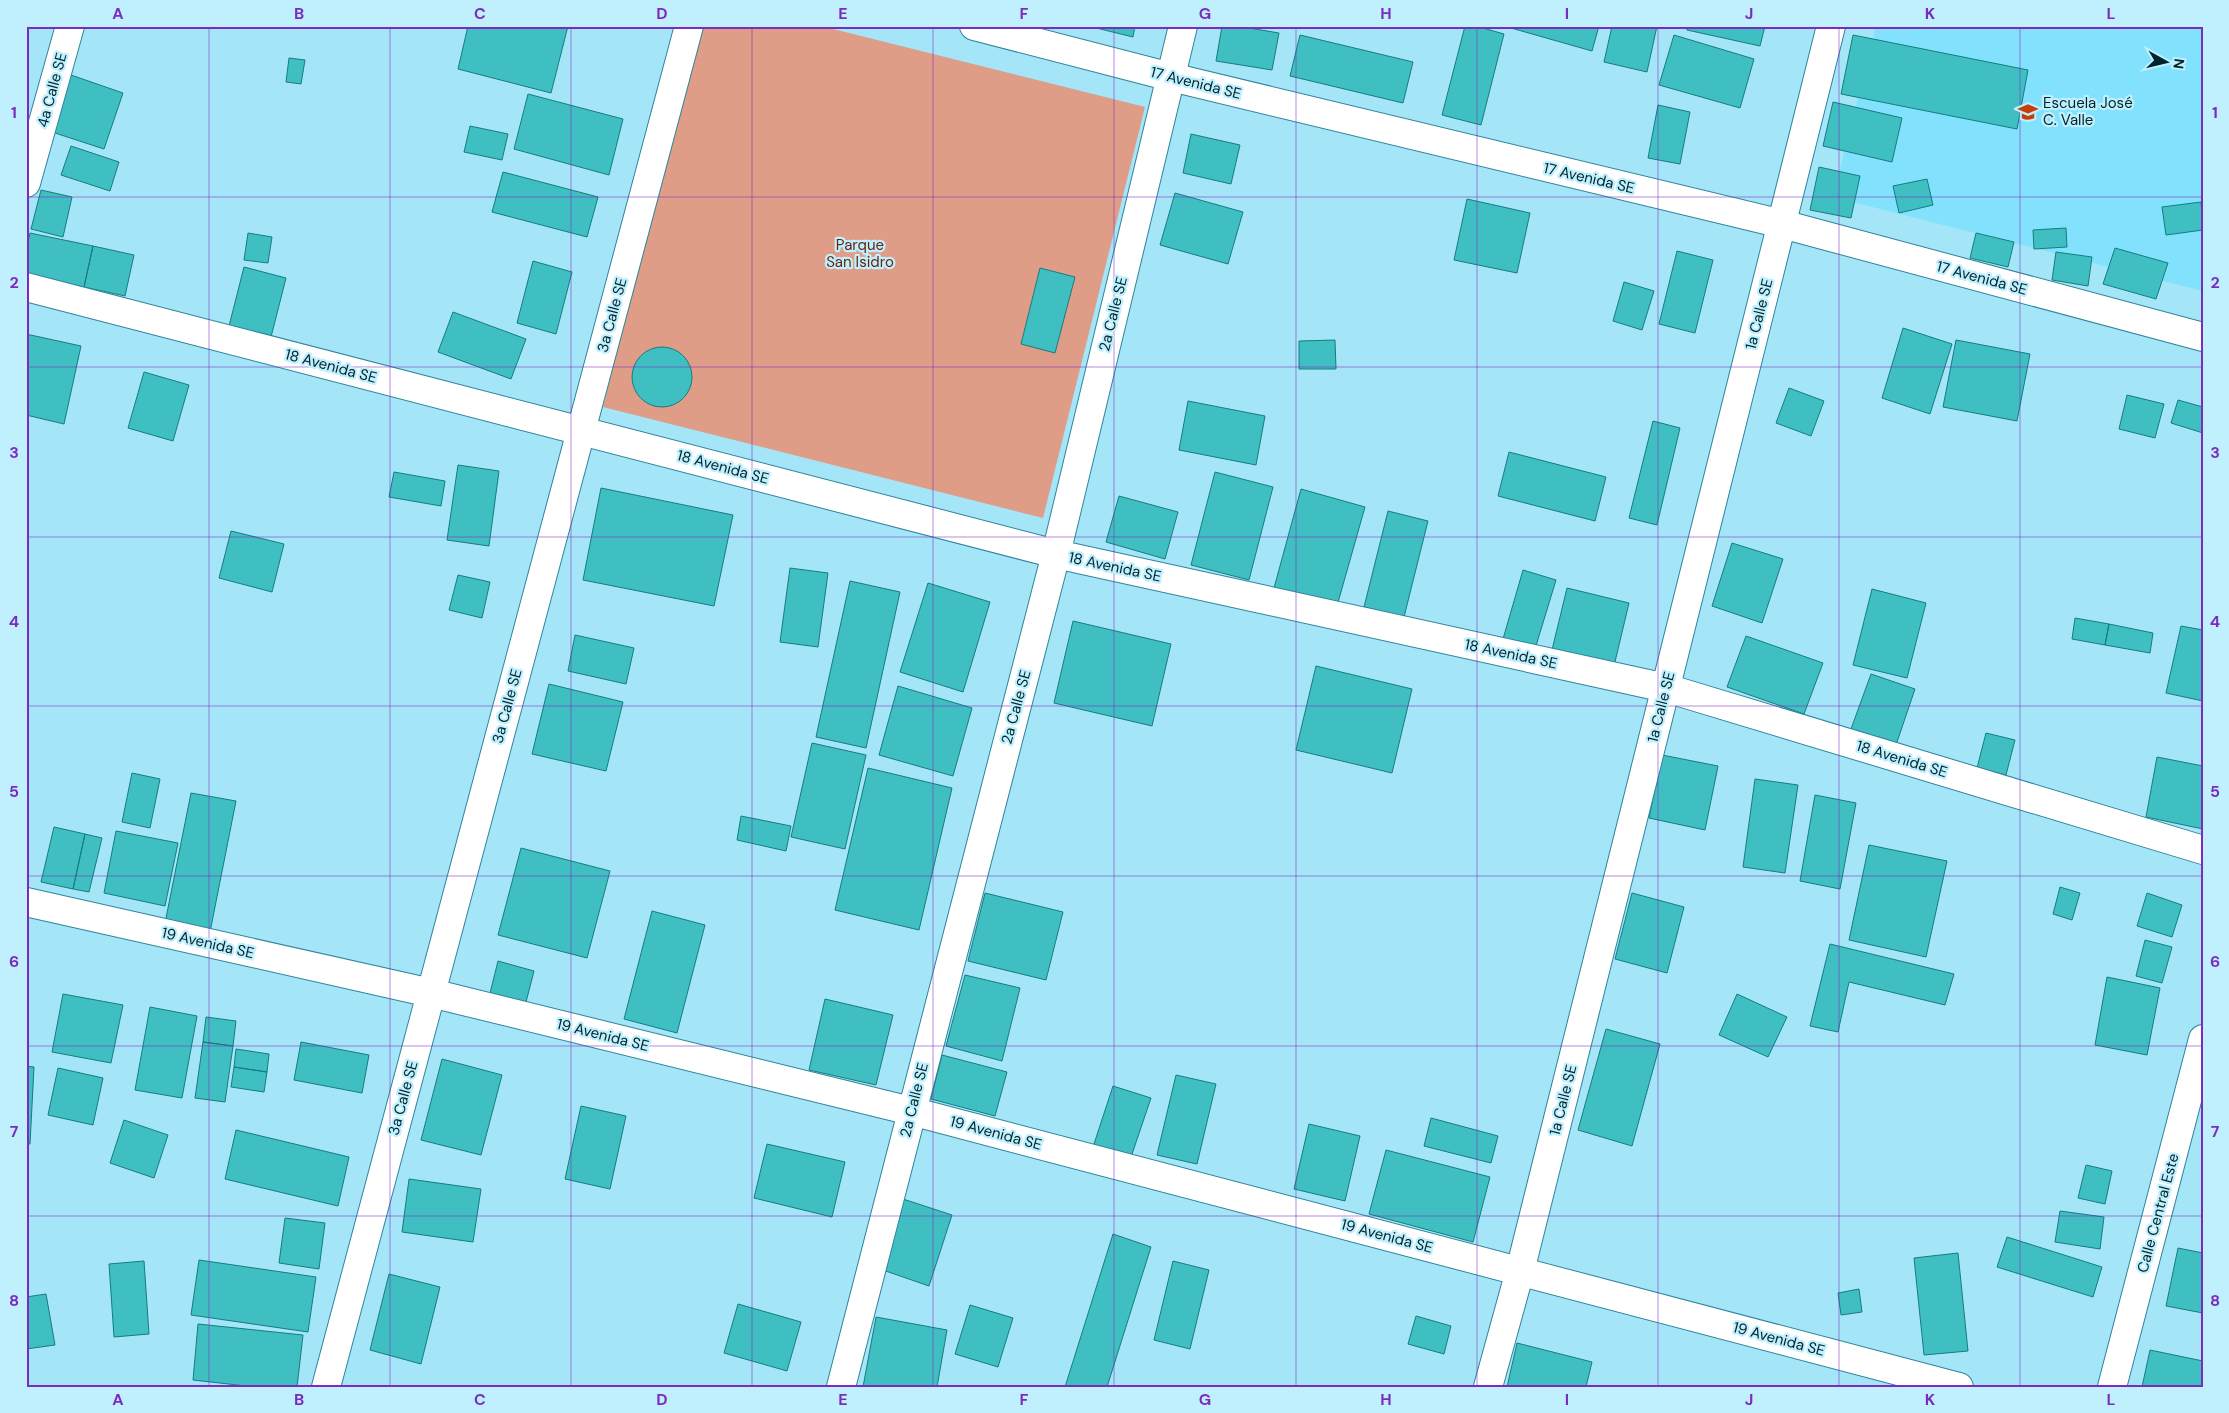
<svg xmlns="http://www.w3.org/2000/svg" width="2229" height="1413" font-family="'DM Sans',sans-serif">
<style>
.built{fill:#82e1fc}
.green{fill:#df9c87}
.building{fill:#40bfc2;stroke:#147d80}
.lines{fill:none;stroke-linecap:round;stroke-linejoin:round}
.street-casing{stroke:#2e859b;stroke-width:30}
.street{stroke:#fff;stroke-width:28}
.grid{fill:none;stroke:#7b2cbf;stroke-width:1;stroke-opacity:0.55}
.labels{text-anchor:middle;dominant-baseline:central;stroke-width:4.5;stroke-linejoin:round;paint-order:stroke}
.street-label{font-size:15px;fill:#00242d;stroke:#c0f0fe}
.poi-label{font-size:15px;fill:#00242d;stroke:#c0f0fe;text-anchor:start}
.park-label{font-size:15px;fill:#65240f;stroke:#c0f0fe}
.neatline{fill:none;stroke:#7b2cbf;stroke-width:2}
.grid-label{font-size:16px;text-anchor:middle;font-weight:bold;fill:#7b2cbf}
</style>
<rect width="100%" height="100%" fill="#a5e5f8"/>
<path class="built" d="M1876 26H2203V291L1833 197Z"/>
<path class="green" d="M699 26H821L1145 107 1043 518 603 407Z"/>
<path class="building" d="M468 26H568L551 93 458 69Z
M1088 26H1135L1133 37Z
M1222 26H1237L1279 33 1272 70 1216 61Z
M1465 26H1476L1504 34 1481 125 1442 115Z
M1504 26H1599L1592 51Z
M1612 26H1657L1647 72 1604 62Z
M1687 26H1765L1760 46 1687 30Z
M1300 35 1413 62 1403 103 1290 76Z
M1674 35 1754 59 1740 108 1659 85Z
M1853 35 2028 70 2017 129 1841 94Z
M289 58 305 60 301 84 286 82Z
M71 75 123 93 104 149 52 132Z
M528 94 623 119 609 175 514 149Z
M1833 102 1902 118 1892 162 1823 146Z
M1658 105 1690 112 1680 164 1648 158Z
M470 126 508 134 502 160 464 152Z
M1191 134 1240 145 1231 184 1183 173Z
M71 146 119 162 110 191 61 175Z
M1819 167 1860 176 1851 218 1810 210Z
M503 172 598 197 587 237 492 212Z
M1927 179 1933 205 1899 213 1893 186Z
M41 190 72 197 63 237 31 229Z
M1175 193 1243 212 1228 264 1160 245Z
M1467 199 1530 213 1517 273 1454 260Z
M2201 202 2203 230 2166 235 2162 207Z
M2066 228 2067 247 2034 249 2033 230Z
M30 233 93 246 84 287 26 275V251Z
M248 233 272 237 268 263 244 260Z
M1976 233 2014 242 2008 267 1970 258Z
M93 246 134 255 125 296 84 287Z
M2115 248 2168 263 2156 299 2103 284Z
M1677 251 1713 260 1695 333 1659 324Z
M2056 252 2092 257 2088 286 2052 280Z
M533 261 572 272 556 334 517 323Z
M244 267 286 278 270 341 228 330Z
M1040 268 1075 277 1055 353 1021 344Z
M1624 282 1654 291 1642 330 1613 321Z
M453 312 526 339 511 379 438 352Z
M1903 328 1952 344 1930 414 1882 398Z
M26 334 81 346 64 424 26 415Z
M1335 340 1336 369H1299V341Z
M1956 340 2030 354 2017 421 1943 407Z
M632 377a30 30 0 1 1 60 0a30 30 0 1 1-60 0Z
M144 372 189 385 173 441 128 428Z
M1789 388 1824 401 1811 436 1776 423Z
M2127 395 2164 404 2155 438 2119 429Z
M2178 400 2203 407V433L2171 423Z
M1188 401 1265 416 1256 465 1179 450Z
M1653 421 1680 428 1657 525 1629 518Z
M1509 452 1606 477 1595 521 1498 496Z
M458 465 499 471 489 546 447 540Z
M394 472 445 481 441 506 389 497Z
M1215 472 1273 487 1249 580 1191 565Z
M601 488 733 515 714 606 583 580Z
M1301 489 1365 507 1337 606 1274 588Z
M1119 496 1178 512 1165 559 1106 542Z
M1388 511 1428 521 1404 617 1364 607Z
M231 531 284 544 272 592 219 578Z
M1732 543 1783 559 1762 623 1712 606Z
M790 568 828 573 818 647 780 642Z
M1523 570 1556 580 1535 649 1503 639Z
M458 575 490 582 482 618 449 610Z
M850 581 900 592 866 748 816 737Z
M928 583 990 602 963 692 900 672Z
M1567 588 1629 603 1614 666 1552 650Z
M1872 589 1926 603 1907 678 1853 665Z
M2075 618 2109 624 2105 645 2072 639Z
M1073 621 1171 644 1152 726 1054 703Z
M2109 624 2153 633 2150 653 2105 645Z
M2181 626 2203 630V701L2166 693Z
M575 635 634 648 626 684 568 671Z
M1746 636 1823 663 1804 714 1727 687Z
M1316 666 1412 689 1392 773 1296 750Z
M1871 674 1915 689 1896 745 1851 729Z
M549 684 623 702 606 771 532 754Z
M898 686 972 708 953 776 879 755Z
M1986 733 2015 740 2006 775 1977 768Z
M812 743 866 755 845 849 791 837Z
M1662 755 1718 766 1705 830 1649 818Z
M2157 757 2203 766V829L2146 817Z
M868 768 952 788 919 930 835 910Z
M132 773 160 779 150 828 122 822Z
M1755 779 1798 785 1785 873 1743 867Z
M191 793 236 801 210 932 165 923Z
M1815 795 1856 803 1840 889 1800 881Z
M741 816 791 826 786 851 737 840Z
M54 827 85 834 73 889 41 882Z
M116 831 178 843 165 906 104 893Z
M85 834 102 838 89 892 73 889Z
M1869 845 1947 861 1926 957 1849 940Z
M521 848 610 871 587 958 498 935Z
M2060 887 2080 893 2072 920 2053 914Z
M985 893 1063 912 1046 980 968 961Z
M1632 893 1684 907 1667 973 1615 959Z
M2147 893 2182 905 2172 937 2137 926Z
M652 911 705 925 677 1033 624 1019Z
M2145 940 2172 947 2162 983 2136 976Z
M1830 944 1954 974 1945 1005 1849 982 1838 1032 1810 1026Z
M498 961 534 971 526 1002 490 993Z
M965 975 1020 988 1002 1061 946 1046Z
M2107 977 2160 988 2147 1055 2095 1045Z
M63 994 123 1005 111 1063 52 1052Z
M1737 994 1787 1017 1768 1057 1719 1035Z
M825 999 893 1015 876 1085 809 1070Z
M150 1007 197 1016 182 1098 135 1090Z
M206 1017 236 1021 233 1046 203 1042Z
M1606 1029 1660 1044 1632 1146 1578 1130Z
M203 1042 233 1046 225 1102 195 1098Z
M301 1042 369 1055 362 1093 294 1080Z
M236 1049 269 1054 267 1072 234 1067Z
M942 1055 1007 1072 995 1116 931 1099Z
M442 1059 502 1075 481 1155 421 1140Z
M26 1066 34 1067 30 1144H26Z
M234 1067 267 1072 264 1092 231 1087Z
M58 1068 103 1078 93 1125 48 1115Z
M1176 1075 1216 1084 1197 1164 1157 1155Z
M1113 1086 1151 1098 1130 1160 1093 1147Z
M581 1106 626 1116 610 1189 565 1179Z
M1431 1118 1498 1136 1491 1163 1424 1146Z
M124 1120 168 1135 154 1178 110 1163Z
M1309 1124 1360 1136 1345 1201 1294 1189Z
M236 1130 349 1157 338 1206 225 1179Z
M767 1144 845 1162 832 1217 754 1198Z
M1386 1150 1490 1177 1473 1242 1369 1214Z
M2086 1165 2112 1171 2105 1204 2078 1198Z
M409 1179 481 1189 473 1242 402 1232Z
M903 1199 952 1215 929 1286 880 1269Z
M2060 1211 2104 1217 2100 1249 2055 1242Z
M285 1218 325 1223 319 1269 279 1263Z
M1113 1234 1151 1247 1107 1387H1065Z
M2007 1237 2102 1267 2093 1297 1997 1267Z
M2178 1248 2203 1253V1313L2166 1306Z
M1958 1253 1968 1351 1924 1355 1914 1258Z
M199 1260 316 1277 308 1332 191 1315Z
M144 1261 149 1334 114 1337 109 1264Z
M1173 1261 1209 1270 1190 1349 1154 1340Z
M389 1274 440 1287 421 1364 370 1350Z
M1859 1289 1862 1312 1841 1315 1838 1293Z
M46 1294 55 1345 26 1349V1297Z
M738 1304 801 1322 787 1371 724 1353Z
M970 1305 1013 1318 998 1367 955 1354Z
M1416 1316 1451 1326 1444 1354 1408 1344Z
M876 1317 947 1330 937 1387H863Z
M198 1324 303 1335 297 1387H255L193 1380Z
M1517 1343 1592 1362 1586 1387H1507Z
M2150 1350 2203 1361V1387H2142Z"/>
<g class="lines">
<defs>
<path id="street" d="M974 26 1171 77 1782 224 2203 337
M26 183 70 26
M26 287 1056 554 1666 688 2203 850
M26 902 431 993 911 1111 1959 1387
M326 1387 689 26
M841 1387 1056 554 1183 26
M1488 1387 1520 1271 1831 26
M2112 1387 2203 1039"/>
</defs>
<use href="#street" class="street-casing"/>
<use href="#street" class="street"/>
</g>
<path class="grid" d="M209 26V1387M390 26V1387M571 26V1387M752 26V1387M933 26V1387M1114 26V1387M1296 26V1387M1477 26V1387M1658 26V1387M1839 26V1387M2020 26V1387M26 197H2203M26 367H2203M26 537H2203M26 706H2203M26 876H2203M26 1046H2203M26 1216H2203"/>
<defs>
<symbol id="school-bare" viewBox="-9 -9 18 18"><path d="M0-5L7-2L0 1L-7-2ZM-4 1L0 2.5L4 1V4Q0 6-4 4Z" fill="#c63f0a" stroke="#c0f0fe" stroke-width="2.5" paint-order="stroke"/></symbol>
</defs>
<g fill-rule="evenodd">
<use href="#school-bare" x="2014" y="98" width="28" height="28"/>
</g>
<g class="labels">
<g class="street-label">
<text transform="translate(1196 83) rotate(14)">17 Avenida SE</text>
<text transform="translate(52 90) rotate(-75)">4a Calle SE</text>
<text transform="translate(1589 178) rotate(13)">17 Avenida SE</text>
<text transform="translate(1982 278) rotate(15)">17 Avenida SE</text>
<text transform="translate(1113 314) rotate(-76)">2a Calle SE</text>
<text transform="translate(1759 314) rotate(-76)">1a Calle SE</text>
<text transform="translate(612 315) rotate(-75)">3a Calle SE</text>
<text transform="translate(331 366) rotate(15)">18 Avenida SE</text>
<text transform="translate(723 467) rotate(15)">18 Avenida SE</text>
<text transform="translate(1115 567) rotate(12)">18 Avenida SE</text>
<text transform="translate(1511 654) rotate(12)">18 Avenida SE</text>
<text transform="translate(507 706) rotate(-75)">3a Calle SE</text>
<text transform="translate(1016 707) rotate(-75)">2a Calle SE</text>
<text transform="translate(1661 707) rotate(-76)">1a Calle SE</text>
<text transform="translate(1902 759) rotate(17)">18 Avenida SE</text>
<text transform="translate(208 943) rotate(13)">19 Avenida SE</text>
<text transform="translate(603 1035) rotate(14)">19 Avenida SE</text>
<text transform="translate(403 1098) rotate(-75)">3a Calle SE</text>
<text transform="translate(914 1100) rotate(-76)">2a Calle SE</text>
<text transform="translate(1563 1100) rotate(-76)">1a Calle SE</text>
<text transform="translate(996 1133) rotate(15)">19 Avenida SE</text>
<text transform="translate(2158 1213) rotate(-75)">Calle Central Este</text>
<text transform="translate(1387 1236) rotate(15)">19 Avenida SE</text>
<text transform="translate(1779 1339) rotate(15)">19 Avenida SE</text>
</g>
<g class="poi-label">
<text x="2043" y="103">Escuela José<tspan x="2043" dy="17">C. Valle</tspan></text>
</g>
<g class="park-label">
<text x="860" y="245">Parque<tspan x="860" dy="17">San Isidro</tspan></text>
</g>
</g>
<rect width="2229" height="1413" fill="none" stroke="#c0f0fe" stroke-width="55"/>
<g transform="translate(2166 62) rotate(98)" stroke="#c0f0fe" stroke-width="4" paint-order="stroke">
<path d="M0-4L9 19L0 12L-9 19Z" fill="#00242d"/>
<text y="-8" font-size="14" font-weight="bold" text-anchor="middle" fill="#00242d">N</text>
</g>
<rect x="28" y="28" width="2174" height="1358" class="neatline"/>
<g class="grid-label">
<text x="118" y="19">A</text>
<text x="299" y="19">B</text>
<text x="480" y="19">C</text>
<text x="662" y="19">D</text>
<text x="843" y="19">E</text>
<text x="1024" y="19">F</text>
<text x="1205" y="19">G</text>
<text x="1386" y="19">H</text>
<text x="1567" y="19">I</text>
<text x="1749" y="19">J</text>
<text x="1930" y="19">K</text>
<text x="2111" y="19">L</text>
<text x="14" y="118">1</text>
<text x="2215" y="118">1</text>
<text x="14" y="288">2</text>
<text x="2215" y="288">2</text>
<text x="14" y="458">3</text>
<text x="2215" y="458">3</text>
<text x="14" y="627">4</text>
<text x="2215" y="627">4</text>
<text x="14" y="797">5</text>
<text x="2215" y="797">5</text>
<text x="14" y="967">6</text>
<text x="2215" y="967">6</text>
<text x="14" y="1137">7</text>
<text x="2215" y="1137">7</text>
<text x="14" y="1306">8</text>
<text x="2215" y="1306">8</text>
<text x="118" y="1405">A</text>
<text x="299" y="1405">B</text>
<text x="480" y="1405">C</text>
<text x="662" y="1405">D</text>
<text x="843" y="1405">E</text>
<text x="1024" y="1405">F</text>
<text x="1205" y="1405">G</text>
<text x="1386" y="1405">H</text>
<text x="1567" y="1405">I</text>
<text x="1749" y="1405">J</text>
<text x="1930" y="1405">K</text>
<text x="2111" y="1405">L</text>
</g>
</svg>
